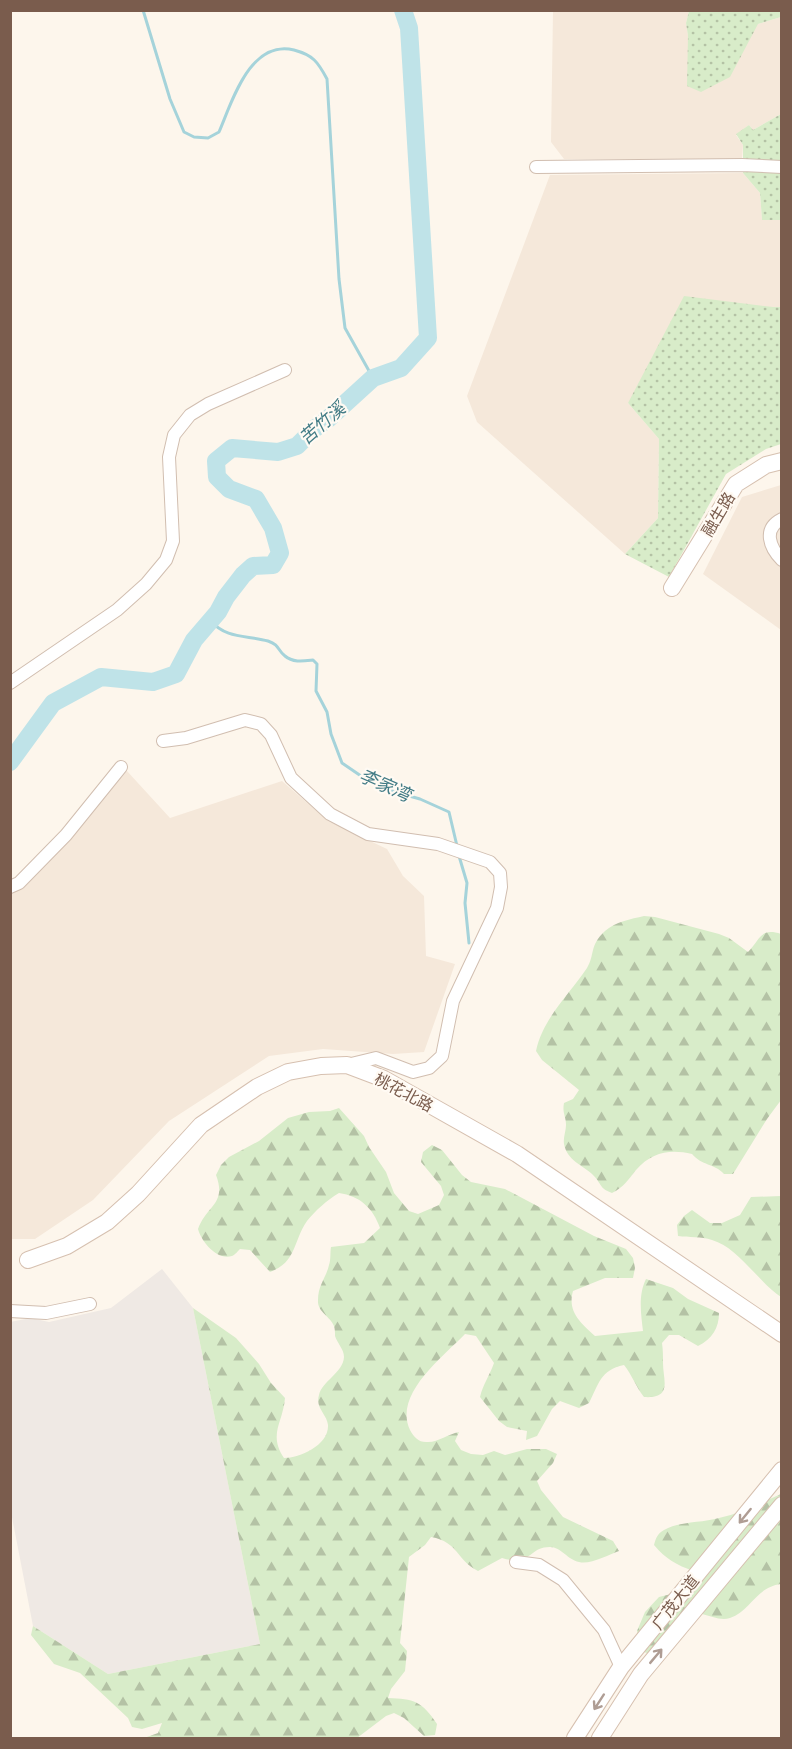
<svg xmlns="http://www.w3.org/2000/svg" width="792" height="1749" font-family="'Archivo Narrow','Noto Sans SC',sans-serif">
<style>
.residential{fill:#f5e8da}
.industrial{fill:#efe9e4}
.green{fill:url(#green-dots)}
.forest{fill:url(#forest-firs)}
.lines{fill:none;stroke-linecap:round;stroke-linejoin:round}
.stream{stroke:#a5d3da;stroke-width:3}
.river{stroke:#bfe3e8;stroke-width:18}
.street-casing{stroke:#d1beb0;stroke-width:14}
.secondary-casing{stroke:#d6c0b0;stroke-width:18}
.street{stroke:#fff;stroke-width:12}
.secondary{stroke:#fff;stroke-width:16}
.oneway{stroke:#af9d94}
.labels{text-anchor:middle;dominant-baseline:central;stroke-width:4.5;stroke-linejoin:round;paint-order:stroke}
.street-label{font-size:16px;fill:#7a5c4d;stroke:#fffaf3}
.water-label{font-size:18px;font-style:italic;fill:#437c86;stroke:#fffaf3}
</style>
<defs>
<pattern id="green-dots" width="8" height="8" patternUnits="userSpaceOnUse" patternTransform="scale(1.5)"><rect width="8" height="8" fill="#d8ecc9"/><path d="M2 2h.1M6 6h.1" fill="none" stroke="#b4c2a5" stroke-width="1.8" stroke-linecap="round"/></pattern>
<pattern id="forest-firs" width="22" height="20" patternUnits="userSpaceOnUse" patternTransform="scale(1.5)"><rect width="22" height="20" fill="#d8ecc9"/><path d="M5 1l3.5 6h-7zM16 11l3.5 6h-7z" fill="#b4c2a5"/></pattern>
</defs>
<rect width="100%" height="100%" fill="#fdf6ec"/>
<path class="residential" d="M553 11H689L686 23 688 36 758 24 781 17V114L753 130 749 125 736 135 743 145 742 159H564L551 142Z
M743 173 760 193 762 220H781V307H773L628 403 659 439 658 518 625 554 477 422 467 396 550 175Z
M781 485V630L703 574 742 497Z
M127 771 170 818 282 781 328 821 387 849 403 876 424 896 426 956 455 964 424 1052 393 1054 323 1049 269 1056 169 1121 93 1200 35 1239H11V894L25 886Z"/>
<path class="industrial" d="M162 1269 193 1308 260 1644 108 1674 33 1626 11 1512 10 1322 31 1318 49 1322 111 1308Z"/>
<path class="green" d="M689 11H781V17L758 24 730 77 701 92 687 86 688 36 686 23Z
M781 114V220H762L760 193 743 173V145L736 134 749 125 753 130Z
M684 296 773 307H781V444L766 449 726 474 669 577 625 554 658 518 659 439 628 403Z"/>
<path class="forest" d="M644 916 655 917 719 934 729 938 748 952C760 940 760 927 781 934V1100L767 1119 733 1174H724C714 1163 702 1166 692 1154 670 1149 652 1152 636 1170 628 1180 624 1187 612 1193 598 1188 602 1183 592 1174 582 1165 567 1160 564 1144 563 1138 566 1131 566 1125 566 1116 562 1113 564 1103L573 1099 579 1090 542 1060 536 1051C543 1018 569 995 587 968 595 955 589 946 605 931 615 922 631 919 644 916Z
M339 1108 364 1136 369 1147 386 1172 394 1193 409 1211 418 1214 439 1205 444 1195 441 1186 421 1162 423 1152 432 1145 442 1150 462 1175 471 1182 505 1189 594 1236 626 1249 633 1258 635 1268 633 1278H605L573 1291C567 1312 581 1323 595 1336L643 1331C641 1314 638 1295 646 1279L673 1288 688 1299 719 1313C719 1328 712 1339 698 1346L679 1335H669L662 1343C663 1350 663 1356 663 1363 663 1380 673 1399 644 1397 636 1387 632 1375 624 1365 600 1370 599 1384 589 1403L579 1408 560 1401 552 1409 537 1436 526 1440 527 1431 507 1427 499 1421 480 1397C483 1384 490 1375 494 1363L476 1336 465 1334C444 1356 393 1394 410 1430 414 1437 419 1443 428 1442 439 1442 448 1434 459 1432L455 1441 461 1450 471 1454 483 1455 494 1451 505 1455 527 1449H546L557 1454 553 1463 537 1481 541 1490 563 1517 613 1541 619 1551C608 1555 590 1565 579 1562 568 1560 561 1547 550 1547 528 1547 532 1567 502 1558L478 1571C456 1560 459 1542 431 1537L425 1545 409 1557 400 1643 407 1651 405 1671 391 1689 388 1698C414 1699 422 1701 437 1724L435 1735 424 1736 404 1718 394 1713 386 1716 357 1738H144L158 1733 162 1723 142 1729 132 1727 128 1718 80 1673 54 1664 31 1635 33 1626 108 1674 260 1644 193 1308 236 1338 259 1364 271 1383 285 1398C283 1423 268 1434 284 1458 300 1458 329 1445 328 1425 327 1414 315 1408 319 1395 322 1381 343 1373 344 1357 344 1349 337 1343 335 1336 335 1333 335 1329 334 1326 330 1316 317 1312 318 1300 318 1285 326 1278 329 1265 331 1260 330 1252 331 1247L364 1243 380 1228C373 1208 360 1196 339 1193 327 1200 315 1211 307 1221 293 1241 297 1262 270 1272L250 1250 240 1249C238 1251 235 1255 232 1256 217 1261 201 1241 198 1229 207 1205 227 1204 216 1175L221 1165 229 1157 259 1141 288 1118 309 1112 330 1111Z
M781 1196V1297C758 1282 739 1248 712 1240 701 1236 689 1238 678 1236L677 1225 684 1216 692 1210 710 1223H722L740 1215 751 1197Z
M781 1494V1584C756 1587 751 1611 730 1618 721 1621 711 1616 702 1614L650 1654 641 1651 637 1631 645 1612 659 1597 671 1594 694 1571C676 1565 666 1559 654 1545 656 1538 657 1534 664 1530 680 1521 702 1523 719 1518 741 1513 761 1503 781 1494Z"/>
<g class="lines">
<path class="stream" d="M143 10 170 99 184 132 194 137 208 138 219 132C232 102 250 39 294 50 313 55 318 62 327 79L339 279 345 328 373 378
M211 621C226 639 247 635 268 641 280 645 277 650 285 656 293 663 304 661 313 660L317 664 316 691 327 712 331 734 342 763 364 778 395 792 420 799 449 812 457 846
M459 856 467 883 465 903 469 943"/>
<path class="river" d="M10 762 53 703 101 677 153 682 176 674 194 640 218 612 226 597 243 575 253 566 273 565 280 553 273 528 256 499 229 489 217 477 216 461 232 448 278 452 297 446 314 429 328 419 373 378 401 368 428 338 409 28 403 10"/>
<defs>
<path id="street" d="M536 167 742 165 782 167
M782 519C762 529 770 548 782 560
M10 683 117 610 146 584 166 560 173 541 169 457 174 435 190 415 208 404 285 370
M163 741 186 738 245 720 261 724 271 735 291 778 330 814 368 834 438 844 490 862 500 873 501 887 497 908 453 1001 442 1056 429 1068 413 1072 376 1058 347 1065
M10 887 19 883 66 835 121 767
M10 1311 46 1313 90 1304
M516 1562 539 1565 563 1580 604 1630 621 1667"/>
<path id="secondary" d="M672 588 736 484 766 465 782 461
M28 1260 67 1246 107 1222 138 1194 201 1125 257 1087 288 1072 321 1066 347 1065 384 1079 517 1154 782 1334
M575 1738 621 1667 782 1470
M600 1738 641 1674 782 1505"/>
</defs>
<use href="#street" class="street-casing"/>
<use href="#secondary" class="secondary-casing"/>
<use href="#street" class="street"/>
<use href="#secondary" class="secondary"/>
</g>
<defs><path id="oneway-shaft" d="M-6 0H5M1.5-3L5.5 0L1.5 3" fill="none" stroke-width="1.6" stroke-linecap="round" stroke-linejoin="round" transform="scale(1.5)"/></defs>
<g class="oneway">
<use href="#oneway-shaft" transform="translate(745 1516) rotate(129)"/>
<use href="#oneway-shaft" transform="translate(656 1656) rotate(-50)"/>
<use href="#oneway-shaft" transform="translate(599 1702) rotate(123)"/>
</g>
<g class="labels">
<g class="street-label">
<text transform="translate(718 514) rotate(-59)">融生路</text>
<text transform="translate(404 1092) rotate(28)">桃花北路</text>
<text transform="translate(675 1602) rotate(-51)">广茂大道</text>
</g>
<g class="water-label">
<text transform="translate(322 423) rotate(-41)">苦竹溪</text>
<text transform="translate(385 785) rotate(24)">李家湾</text>
</g>
</g>
<rect width="792" height="1749" fill="none" stroke="#7a5c4d" stroke-width="24"/>
</svg>
